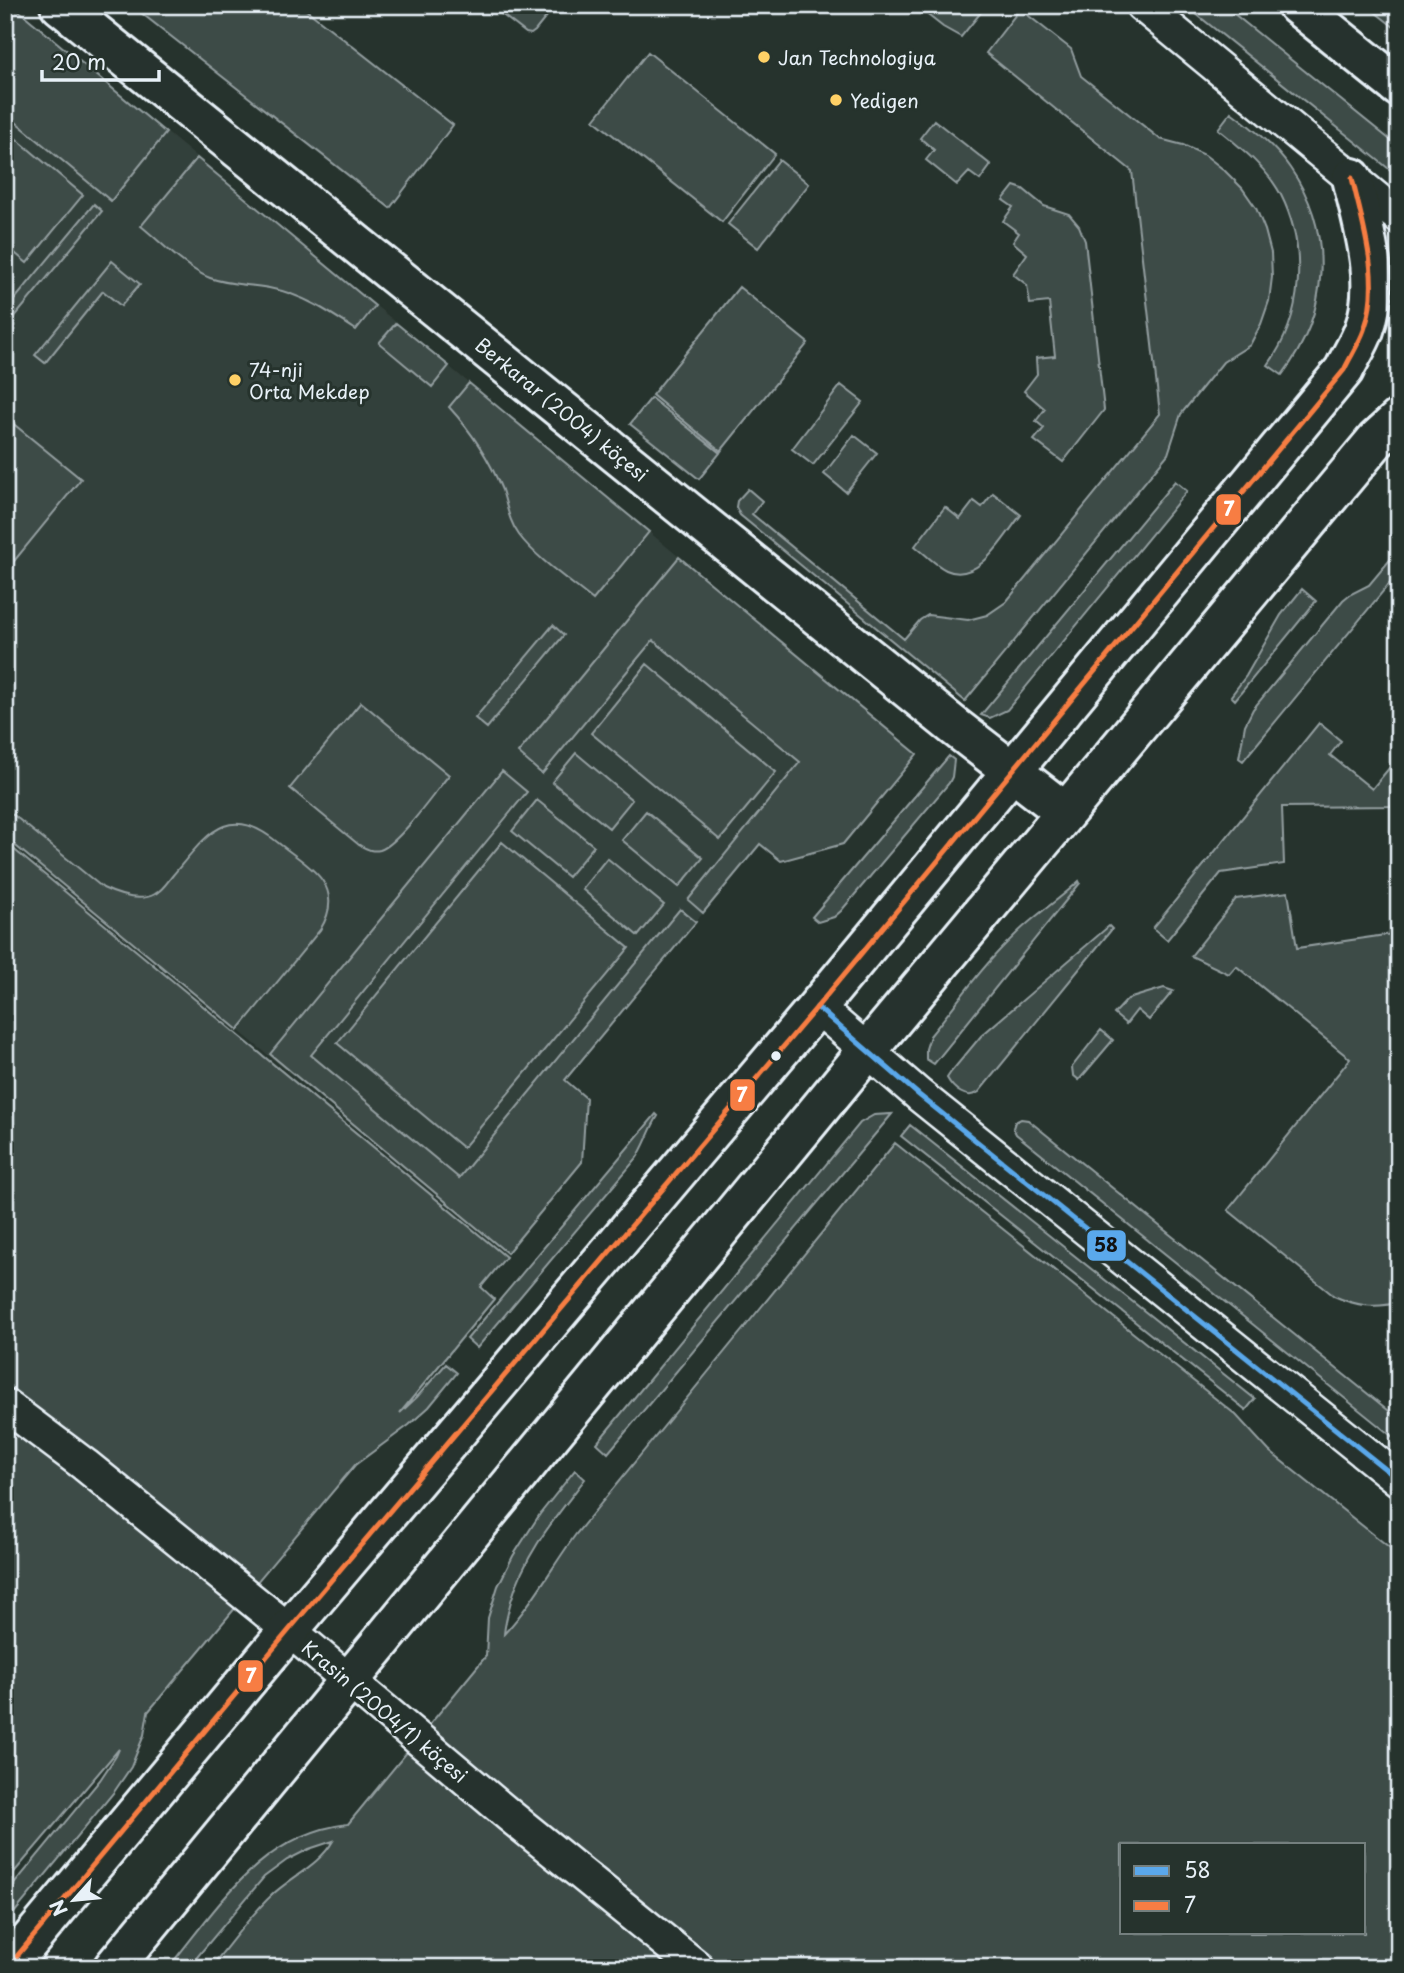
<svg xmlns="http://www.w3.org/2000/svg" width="1404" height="1973" font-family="'Playpen Sans',sans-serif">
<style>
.built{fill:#333f3a}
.green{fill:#3e4b47;stroke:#939ea0;stroke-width:2;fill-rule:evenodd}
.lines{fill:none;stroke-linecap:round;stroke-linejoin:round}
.street-casing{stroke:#e8f1f8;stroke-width:37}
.secondary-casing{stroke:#e8f1f8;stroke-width:44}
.primary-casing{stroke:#e8f1f8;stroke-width:44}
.street{stroke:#26332d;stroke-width:32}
.secondary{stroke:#26332d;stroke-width:38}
.primary{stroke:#26332d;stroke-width:38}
.bus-1-casing{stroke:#26332d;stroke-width:10}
.bus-2-casing{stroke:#26332d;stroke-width:10}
.bus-1{stroke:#5aa8eb;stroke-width:5}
.bus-2{stroke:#f77d43;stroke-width:5}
.poi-dot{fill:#ffd166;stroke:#26332d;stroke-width:2.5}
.bus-dot{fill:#e8f1f8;stroke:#26332d;stroke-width:2.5}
.labels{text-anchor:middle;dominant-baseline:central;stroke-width:6;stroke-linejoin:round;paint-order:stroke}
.poi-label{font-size:19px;fill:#e8f1f8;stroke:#26332d;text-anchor:start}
.street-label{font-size:19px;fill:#e8f1f8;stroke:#26332d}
.line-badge{stroke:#26332d;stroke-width:2.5}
.badge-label{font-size:19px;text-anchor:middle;font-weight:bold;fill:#fff}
.pale-badge-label{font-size:19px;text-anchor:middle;font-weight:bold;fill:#111}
</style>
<rect width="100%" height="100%" fill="#26332d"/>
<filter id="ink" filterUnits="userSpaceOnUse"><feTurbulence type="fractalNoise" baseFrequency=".0143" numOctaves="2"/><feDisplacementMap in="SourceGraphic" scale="14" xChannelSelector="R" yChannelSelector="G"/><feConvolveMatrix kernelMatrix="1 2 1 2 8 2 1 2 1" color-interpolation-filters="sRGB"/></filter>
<g filter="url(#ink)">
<path class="built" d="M5 5H13L917 754 844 845 781 862 759 845 566 1080 587 1098 583 1162 508 1253 5 838Z"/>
<path class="green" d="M5 5H12L166 133 111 201 5 113Z
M131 5H300L453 125 390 208Z
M506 5H556L535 31 531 34 526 33 500 13Z
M915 5H987L961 37 943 27Z
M1185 5H1223L1399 147V177Z
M1366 5H1399V31Z
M1020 9 1071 49 1081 76 1160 139 1183 145 1205 155 1224 170 1242 188 1256 208 1265 230 1271 253 1272 277 1269 301 1261 324 1250 345 1223 362 1181 414 1168 454 965 701 740 515 736 507 737 501 748 489 762 501 752 514 904 639 920 620 928 615 968 620 987 615 1006 602 1160 414 1132 171 986 53Z
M648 52 775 154 722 222 594 120Z
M1231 112C1253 128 1275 146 1290 168 1335 232 1329 314 1282 375L1268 365C1303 317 1308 249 1281 195 1267 168 1241 148 1218 129Z
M934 120 991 165 980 180 969 172 957 185 926 160 934 150 920 138Z
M6 130 83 195 27 263 5 245Z
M197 158 375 306 356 330C329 312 302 294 269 288 249 284 229 285 210 278 186 269 161 242 141 226Z
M779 160 809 184 758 248 728 224Z
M1014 186 1023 189 1044 206 1069 214 1079 226 1085 241 1104 410 1063 462 1034 440 1044 428 1036 421 1045 409 1024 391 1037 374 1036 358 1055 356 1049 302 1030 304 1027 285 1013 274 1027 254 1013 242 1019 233 1003 221 1013 207 1003 200Z
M94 204 102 211 13 319 5 311Z
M112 261 140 284 121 306 103 291 45 363 35 355Z
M739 287 808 343 721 451 652 395Z
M396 323 449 366 432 387 379 343Z
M469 383 649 532 593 600C570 581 536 558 519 535 509 522 507 505 502 490 489 458 472 432 449 407Z
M841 385 863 402 813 465 792 449Z
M651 398 720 453 699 479 630 424Z
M5 417 81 479 6 571H5Z
M854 435 877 453 846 492 824 474Z
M1175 481 1187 491 1007 710 990 718 981 715Z
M993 493 1021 515C1004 536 979 585 946 570 935 565 925 554 915 546L945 507 960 519 974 501 982 507Z
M1399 549V572L1243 761 1239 758 1245 725 1253 709 1343 600 1349 595 1369 585Z
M679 557 917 754 843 844 781 861 760 844 703 913 688 900 800 762 653 640 542 774 518 753Z
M1302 589 1316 601 1235 700 1231 696 1246 676 1281 615Z
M553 625 564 635 487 728 475 718Z
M647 664 776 772 720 840 591 733Z
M361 702 449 775C436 791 398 845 380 850 372 852 367 849 359 845L290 788Z
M1319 723 1341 741 1330 755 1372 789 1399 756V806L1282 807 1284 864 1221 873 1167 940 1153 928Z
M576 753 632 800 609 828 552 782Z
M949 756 954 760 952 777 949 783 841 911 834 917 818 922 812 917Z
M502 771 527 792 311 1055 459 1178 680 909 696 922 565 1080 586 1098 582 1162 507 1253 270 1054Z
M537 800 594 846 568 877 512 831Z
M5 808 103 888C118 895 139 903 155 894 163 890 168 881 173 875 209 832 228 801 281 845 295 856 312 866 322 880 334 897 330 914 320 930L238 1030 5 837Z
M646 811 703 858 679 887 622 840Z
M5 842 506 1257 481 1287 494 1299 400 1413 417 1397 446 1364 457 1373 429 1407 409 1425 355 1465 148 1712 144 1735 131 1767 114 1792 5 1924V1895L100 1780 116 1756 119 1749 5 1883Z
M502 842 629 948 463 1148 337 1043Z
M607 858 664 905 638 936 582 889Z
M1079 881 1080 883 934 1064 926 1059V1049L930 1036C957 1003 982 966 1013 937 1033 916 1058 901 1079 881Z
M1288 892 1297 948 1399 933V1302C1376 1309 1356 1306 1334 1296L1228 1210 1350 1059 1236 966 1229 974 1191 956 1236 899Z
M1109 926 1112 929 979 1092C967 1101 953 1089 947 1078L951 1072 981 1036Z
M1164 988 1173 991 1149 1020 1137 1010 1126 1024 1114 1014 1128 999Z
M1101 1030 1113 1040 1079 1080 1073 1075 1072 1067Z
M656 1114 658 1116C649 1130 645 1146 636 1159L477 1348 467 1339Z
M892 1114 608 1453 597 1443 860 1123 874 1115Z
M1021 1119 1028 1120 1399 1419V1442L1016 1134 1013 1128 1015 1122Z
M910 1125 1255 1399 1246 1410 901 1136Z
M895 1143 1236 1415 1269 1451 1399 1555V1968H210C231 1943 250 1915 273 1894 293 1876 320 1864 333 1841L309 1849 287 1860 264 1877 188 1968H168C219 1906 261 1834 348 1824L486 1656 488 1618 498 1586 513 1556 540 1514 575 1470 585 1479C555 1518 525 1553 511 1601 508 1612 505 1623 504 1634 532 1604 552 1567 576 1534ZM1122 1845H1364V1933H1122Z"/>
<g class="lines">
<defs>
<path id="street" d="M1142 5 1399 217
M817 1007 919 1095 1399 1480
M5 1405 85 1465 289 1630 510 1816 698 1968"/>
<path id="secondary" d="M60 5 955 727 1065 812
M7 1968 289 1630 817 1007 1344 370C1350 357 1359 344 1364 330 1382 282 1363 226 1352 178
M113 1968 867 1051 1376 440 1399 419"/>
<path id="primary" d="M1297 5 1399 87"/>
</defs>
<use href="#street" class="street-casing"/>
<use href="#secondary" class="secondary-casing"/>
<use href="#primary" class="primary-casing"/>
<use href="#street" class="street"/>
<use href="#secondary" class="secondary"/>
<use href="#primary" class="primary"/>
<defs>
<path id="bus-1" d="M817 1007 919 1095 1399 1480"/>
<path id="bus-2" d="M7 1968 289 1630 817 1007 1344 370C1350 357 1359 344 1364 330 1382 282 1363 226 1352 178"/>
</defs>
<use href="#bus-1" class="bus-1-casing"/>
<use href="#bus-2" class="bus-2-casing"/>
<use href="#bus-1" class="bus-1"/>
<use href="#bus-2" class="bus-2"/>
</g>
</g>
<g class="poi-dot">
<circle cx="764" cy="57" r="7"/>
<circle cx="836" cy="100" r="7"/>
<circle cx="235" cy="380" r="7"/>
</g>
<circle class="bus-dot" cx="776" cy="1056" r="6"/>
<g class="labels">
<g class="poi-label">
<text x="778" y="57">Jan Technologiya</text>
<text x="850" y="100">Yedigen</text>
<text x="249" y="369">74-nji<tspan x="249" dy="22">Orta Mekdep</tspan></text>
</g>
<g class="street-label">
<text transform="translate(562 409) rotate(39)">Berkarar (2004) köçesi</text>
<text transform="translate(385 1711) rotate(40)">Krasin (2004/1) köçesi</text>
</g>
</g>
<g class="line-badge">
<rect x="1215" y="493" width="27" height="33" rx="7" fill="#f77d43"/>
<rect x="729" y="1078" width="27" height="34" rx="7" fill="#f77d43"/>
<rect x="1086" y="1229" width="41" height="33" rx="7" fill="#5aa8eb"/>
<rect x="237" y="1659" width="27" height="34" rx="7" fill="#f77d43"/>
</g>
<g class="badge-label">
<text x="1229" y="516">7</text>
<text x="742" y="1102">7</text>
<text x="251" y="1683">7</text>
</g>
<g class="pale-badge-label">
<text x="1106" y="1252">58</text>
</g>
<rect width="1404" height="1973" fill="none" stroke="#26332d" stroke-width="28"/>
<rect x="14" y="14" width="1376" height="1945" fill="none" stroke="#e8f1f8" stroke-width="2.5" filter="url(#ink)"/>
<rect x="1120" y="1843" width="245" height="91" fill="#26332d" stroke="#747f7e" stroke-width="2"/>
<rect x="1134" y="1866" width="35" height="10" fill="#5aa8eb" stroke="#747f7e" stroke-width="2"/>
<text x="1184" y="1878" font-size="21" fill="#e8f1f8">58</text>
<rect x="1134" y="1901" width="35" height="10" fill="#f77d43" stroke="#747f7e" stroke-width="2"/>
<text x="1184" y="1913" font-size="21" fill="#e8f1f8">7</text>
<g transform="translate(74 1900) rotate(243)" stroke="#26332d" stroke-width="5" paint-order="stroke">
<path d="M0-5L12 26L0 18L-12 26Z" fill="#e8f1f8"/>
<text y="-10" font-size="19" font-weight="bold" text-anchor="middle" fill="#e8f1f8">N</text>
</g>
<path d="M42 70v10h117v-10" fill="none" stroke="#e8f1f8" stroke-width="3.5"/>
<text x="52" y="70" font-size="21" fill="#e8f1f8" stroke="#26332d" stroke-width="5" paint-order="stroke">20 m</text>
</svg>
